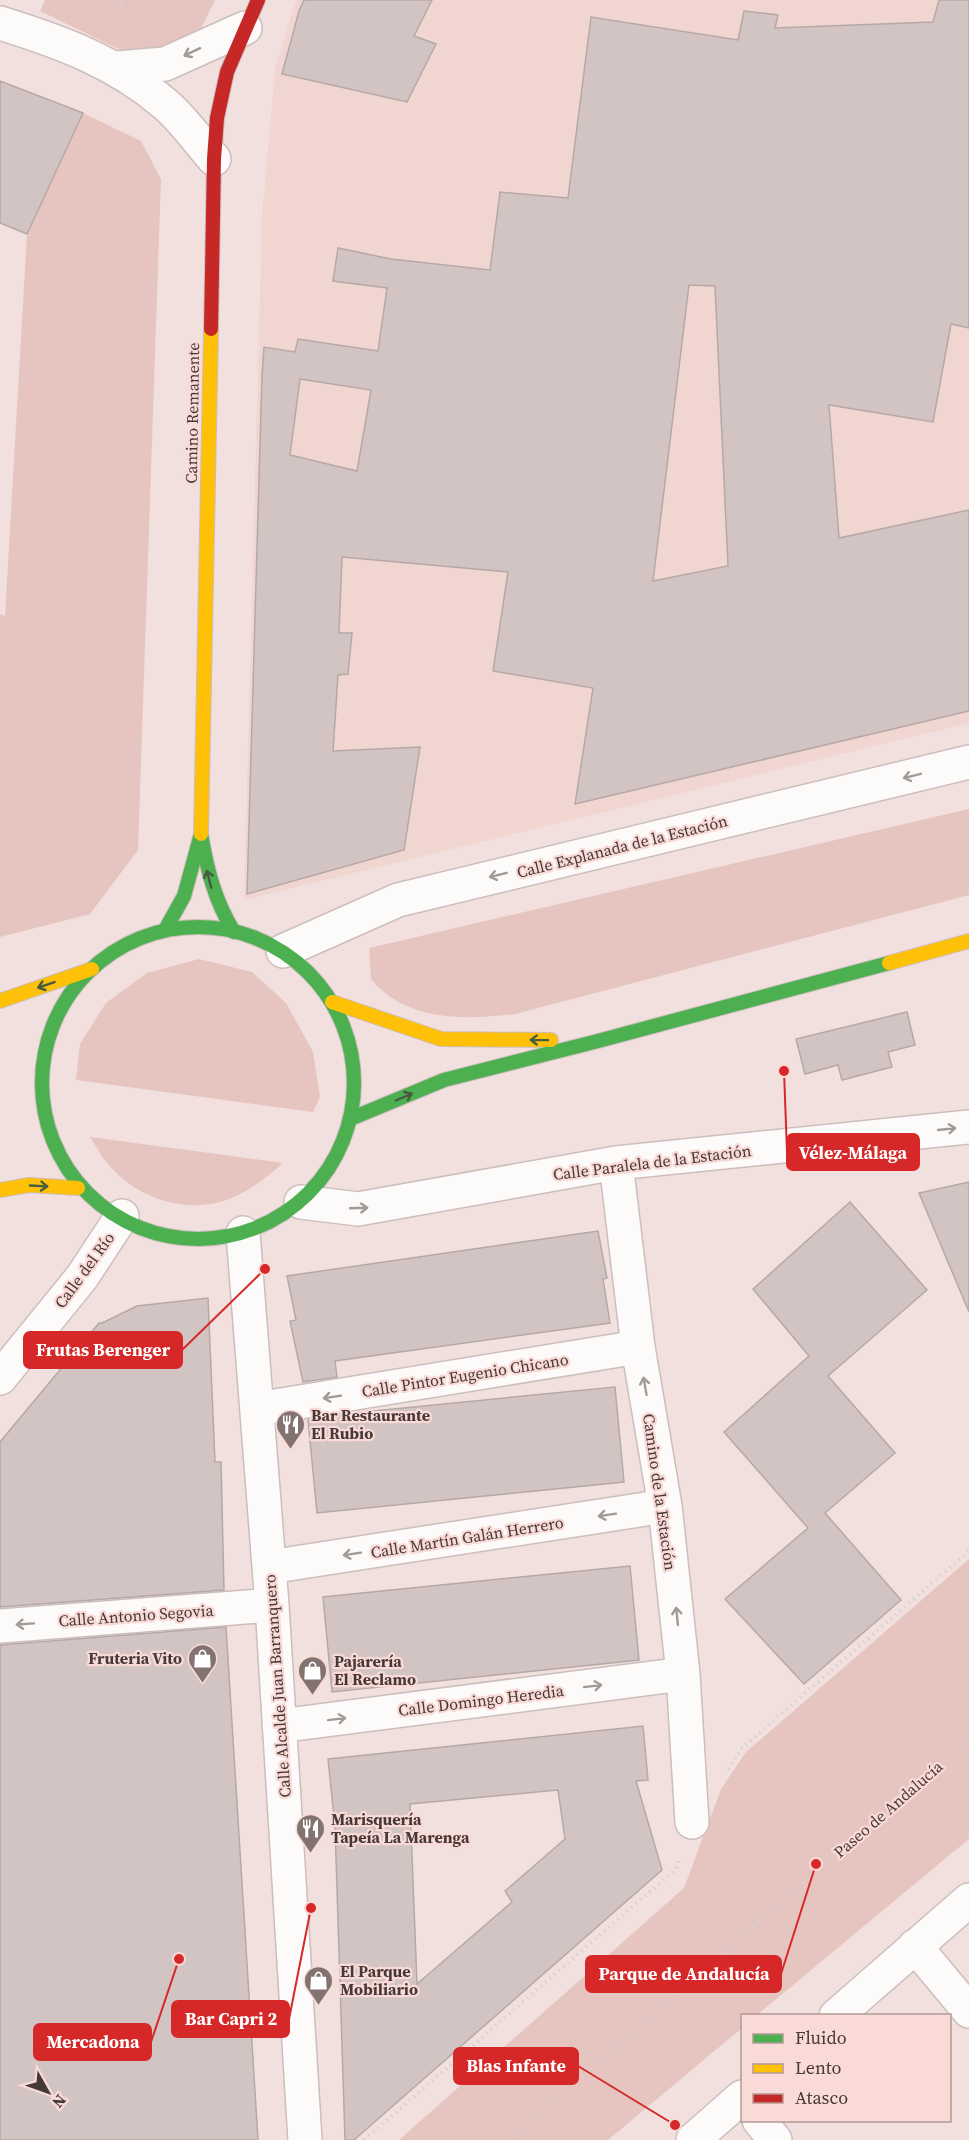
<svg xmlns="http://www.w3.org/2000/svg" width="969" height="2140" font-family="'Source Serif 4',serif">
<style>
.built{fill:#f1d5d1}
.green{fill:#e6c4bf}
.building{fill:#d2c4c2;stroke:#b6a8a6;stroke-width:1.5;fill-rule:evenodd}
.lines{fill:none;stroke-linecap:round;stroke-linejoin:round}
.street-casing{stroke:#ccbebc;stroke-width:36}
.fast-casing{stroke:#ccbebc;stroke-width:16}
.slow-casing{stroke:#ccbebc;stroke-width:16}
.jam-casing{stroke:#ccbebc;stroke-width:16}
.path{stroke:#d7d2d1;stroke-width:4;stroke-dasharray:1.5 4.5;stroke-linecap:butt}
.street{stroke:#fdfafa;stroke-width:33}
.fast{stroke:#4caf50;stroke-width:14}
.slow{stroke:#ffc107;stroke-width:14}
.jam{stroke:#c62828;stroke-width:14}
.oneway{stroke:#a19a98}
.oneway2{stroke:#475c3e}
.labels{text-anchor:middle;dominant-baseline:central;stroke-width:4.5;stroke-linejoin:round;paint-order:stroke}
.street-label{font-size:16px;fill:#453937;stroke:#fadad6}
.poi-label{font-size:16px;font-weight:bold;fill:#453937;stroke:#fadad6;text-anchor:start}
.leader{fill:none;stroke:#d62828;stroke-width:2}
.callout-dot{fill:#d62828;stroke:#fadad6;stroke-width:2}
.callout{fill:#d62828;stroke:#d62828;stroke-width:2}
.callout-label{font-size:18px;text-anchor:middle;font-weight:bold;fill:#fff}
</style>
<rect width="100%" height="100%" fill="#f2e0de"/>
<path class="built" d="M296 0H969V723L244 900 262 216 275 69Z"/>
<path class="green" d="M45 0H215L200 31 167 48 137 58 40 11Z
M83 113 141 141 161 179 138 850 90 914 0 937V614L5 616 27 234Z
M969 809V895L515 1014C466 1020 406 1022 371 979L369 948Z
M199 959 252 972 286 1003 313 1052 320 1097 313 1112 76 1080 80 1044 106 1003 147 973Z
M90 1137 283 1163C267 1177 250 1191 229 1199 187 1215 137 1199 108 1164 101 1156 96 1146 90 1137Z
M969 1559V1839L757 2015 742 2016V2028L608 2140H399L684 1888 721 1789 746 1752Z"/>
<path class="building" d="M304 0H432L414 36 436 44 407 102 282 74 299 11Z
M939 0H969V328L951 324 933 422 829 405 839 538 969 510V711L575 804 593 688 493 671 508 572 342 557 339 633H352L348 674 338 675 333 751 420 747 404 850 247 894 262 375 264 347 295 352 298 339 378 351 387 288 333 281 338 248 391 259 490 270 500 192 568 198 591 17 738 40 744 11 778 15 775 28 933 22ZM689 285 715 286 728 566 653 581ZM300 379 371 390 357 471 290 455Z
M0 81 83 113 27 234 0 223Z
M907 1012 915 1045 888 1052 892 1067 842 1080 838 1065 805 1074 796 1039Z
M969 1182V1312L919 1193Z
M850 1202 927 1290 828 1376 895 1453 825 1513 901 1600 804 1684 725 1599 808 1528 724 1432 809 1356 753 1289Z
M598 1231 607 1278 603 1279 610 1323 335 1361 337 1377 303 1382 290 1321 296 1320 287 1276Z
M208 1298 215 1462H221L224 1590 0 1607V1442L99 1323H102L137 1306Z
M615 1387 624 1482 317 1513 308 1420 342 1414Z
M630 1566 639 1660 332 1692 323 1597Z
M226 1627 258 2140H0V1645Z
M643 1726 648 1780 636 1781 662 1870 354 2140H345L335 1826 328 1759ZM558 1790 565 1839 505 1891 512 1902 417 1984 410 1804Z"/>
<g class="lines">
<defs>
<path id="street" d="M0 23C61 42 116 62 165 104 183 119 198 141 214 159
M117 68 165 64 245 28
M283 951 398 900 969 762
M616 1163 638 1347 665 1506 683 1674 692 1822
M301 1202 358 1209 616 1163 969 1127
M243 1233 272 1605 305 2140
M0 1378 82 1277 122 1216
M257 1409 638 1347
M269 1567 665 1506
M0 1626 272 1605
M279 1726 683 1674
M915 1946 969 2011
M836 2016 969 1900
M759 2120 775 2140
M693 2140 742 2097"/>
<path id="fast" d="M42 1083a156 156 0 1 1 312 0a156 156 0 1 1-312 0Z
M165 930 184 896 201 834C207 870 215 901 234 932
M350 1119 444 1080 598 1041 889 963"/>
<path id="slow" d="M201 834 211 329
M889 963 969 941
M0 1001 92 969
M332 1002 441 1039 551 1040
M0 1190 29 1185 78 1188"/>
<path id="jam" d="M211 329 214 159 217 118 227 72 258 0"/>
</defs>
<use href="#street" class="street-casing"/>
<use href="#fast" class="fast-casing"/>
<use href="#slow" class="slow-casing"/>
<use href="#jam" class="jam-casing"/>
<path class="path" d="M121 0 123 29
M728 1769 742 1748 969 1551
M364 2140 676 1869 680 1857
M509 2140 969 1738"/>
<use href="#street" class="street"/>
<use href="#fast" class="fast"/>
<use href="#slow" class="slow"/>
<use href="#jam" class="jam"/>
</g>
<defs><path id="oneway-shaft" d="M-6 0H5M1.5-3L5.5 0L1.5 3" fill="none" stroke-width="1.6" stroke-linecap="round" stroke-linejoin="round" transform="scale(1.5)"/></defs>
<g class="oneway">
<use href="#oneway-shaft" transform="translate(192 52) rotate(155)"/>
<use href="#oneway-shaft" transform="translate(912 776) rotate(166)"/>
<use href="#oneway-shaft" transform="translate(498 875) rotate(166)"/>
<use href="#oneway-shaft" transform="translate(947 1129) rotate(-6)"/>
<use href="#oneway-shaft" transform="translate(359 1208) rotate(-2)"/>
<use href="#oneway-shaft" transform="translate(645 1386) rotate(-100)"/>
<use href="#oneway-shaft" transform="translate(332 1397) rotate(171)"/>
<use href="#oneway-shaft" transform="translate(607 1515) rotate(171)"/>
<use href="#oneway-shaft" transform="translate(352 1554) rotate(171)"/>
<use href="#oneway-shaft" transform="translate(677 1616) rotate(-96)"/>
<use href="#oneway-shaft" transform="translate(25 1624) rotate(176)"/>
<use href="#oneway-shaft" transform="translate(593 1686) rotate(-7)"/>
<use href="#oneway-shaft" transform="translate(337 1719) rotate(-7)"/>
</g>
<g class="oneway2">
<use href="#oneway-shaft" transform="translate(209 879) rotate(-105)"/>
<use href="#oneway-shaft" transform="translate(46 985) rotate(161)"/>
<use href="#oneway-shaft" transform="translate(539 1040) rotate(-179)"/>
<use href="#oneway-shaft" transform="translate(404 1097) rotate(-23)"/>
<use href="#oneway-shaft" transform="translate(39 1186) rotate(3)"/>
</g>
<defs>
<symbol id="restaurant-pin" viewBox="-11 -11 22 30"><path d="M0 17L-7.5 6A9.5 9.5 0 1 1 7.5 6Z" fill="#827371" stroke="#fadad6"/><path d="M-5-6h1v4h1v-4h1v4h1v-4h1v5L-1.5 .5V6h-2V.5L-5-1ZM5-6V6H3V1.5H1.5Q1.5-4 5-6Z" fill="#fff"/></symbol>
<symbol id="shop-pin" viewBox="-11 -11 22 30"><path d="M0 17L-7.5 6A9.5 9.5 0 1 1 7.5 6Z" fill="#827371" stroke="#fadad6"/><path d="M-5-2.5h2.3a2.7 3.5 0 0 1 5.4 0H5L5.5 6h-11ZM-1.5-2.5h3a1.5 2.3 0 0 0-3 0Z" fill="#fff"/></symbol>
</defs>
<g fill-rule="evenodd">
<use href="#restaurant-pin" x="274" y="1408" width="33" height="45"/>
<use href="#shop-pin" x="186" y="1642" width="33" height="45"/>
<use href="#shop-pin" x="296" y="1654" width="33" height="45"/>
<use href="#restaurant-pin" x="294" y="1812" width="33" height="45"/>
<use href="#shop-pin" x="302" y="1964" width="33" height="45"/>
</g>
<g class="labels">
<g class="street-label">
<text transform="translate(192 413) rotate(-89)">Camino Remanente</text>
<text transform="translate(622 846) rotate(-14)">Calle Explanada de la Estación</text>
<text transform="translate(652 1162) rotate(-7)">Calle Paralela de la Estación</text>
<text transform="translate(84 1270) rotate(-54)">Calle del Río</text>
<text transform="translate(465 1375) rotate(-9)">Calle Pintor Eugenio Chicano</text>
<text transform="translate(660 1492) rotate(82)">Camino de la Estación</text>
<text transform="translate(467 1537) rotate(-9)">Calle Martín Galán Herrero</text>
<text transform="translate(136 1615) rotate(-4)">Calle Antonio Segovia</text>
<text transform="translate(277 1686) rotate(-94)">Calle Alcalde Juan Barranquero</text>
<text transform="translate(481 1700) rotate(-7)">Calle Domingo Heredia</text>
<text transform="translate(888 1809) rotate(-41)">Paseo de Andalucía</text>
</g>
<g class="poi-label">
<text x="311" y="1415">Bar Restaurante<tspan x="311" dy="18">El Rubio</tspan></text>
<text x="182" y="1658" text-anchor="end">Fruteria Vito</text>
<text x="334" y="1661">Pajarería<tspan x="334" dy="18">El Reclamo</tspan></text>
<text x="331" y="1819">Marisquería<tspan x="331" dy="18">Tapeía La Marenga</tspan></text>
<text x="340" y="1971">El Parque<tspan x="340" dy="18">Mobiliario</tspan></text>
</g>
</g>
<path class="leader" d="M784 1071L787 1152M265 1269L182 1350M816 1864L781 1974M311 1908L289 2019M179 1959L151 2042M675 2125L578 2066"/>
<g class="callout-dot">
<circle cx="784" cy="1071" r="6"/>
<circle cx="265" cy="1269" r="6"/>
<circle cx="816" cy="1864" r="6"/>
<circle cx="311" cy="1908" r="6"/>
<circle cx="179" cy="1959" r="6"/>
<circle cx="675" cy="2125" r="6"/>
</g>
<g class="callout">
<rect x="787" y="1134" width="132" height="36" rx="6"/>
<rect x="24" y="1332" width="158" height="36" rx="6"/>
<rect x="586" y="1956" width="195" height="36" rx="6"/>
<rect x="172" y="2001" width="117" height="36" rx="6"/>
<rect x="34" y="2024" width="117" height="36" rx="6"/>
<rect x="454" y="2048" width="124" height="36" rx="6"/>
</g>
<g class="callout-label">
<text x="853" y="1159">Vélez-Málaga</text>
<text x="103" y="1356">Frutas Berenger</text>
<text x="684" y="1980">Parque de Andalucía</text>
<text x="231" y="2025">Bar Capri 2</text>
<text x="93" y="2048">Mercadona</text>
<text x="516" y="2072">Blas Infante</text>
</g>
<rect x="741" y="2014" width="210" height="108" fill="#fadad6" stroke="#b29a96" stroke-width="1.5"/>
<rect x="753" y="2034" width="30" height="9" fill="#4caf50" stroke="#b29a96" stroke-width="1.5"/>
<text x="795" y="2044" font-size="18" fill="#453937">Fluido</text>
<rect x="753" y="2064" width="30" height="9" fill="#ffc107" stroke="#b29a96" stroke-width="1.5"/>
<text x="795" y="2074" font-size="18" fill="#453937">Lento</text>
<rect x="753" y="2094" width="30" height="9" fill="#c62828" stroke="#b29a96" stroke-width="1.5"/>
<text x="795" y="2104" font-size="18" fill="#453937">Atasco</text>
<g transform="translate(48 2092) rotate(130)" stroke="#fadad6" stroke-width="4.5" paint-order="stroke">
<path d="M0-4.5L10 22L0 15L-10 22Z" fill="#453937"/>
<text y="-9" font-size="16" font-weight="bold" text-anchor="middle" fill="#453937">N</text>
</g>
</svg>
